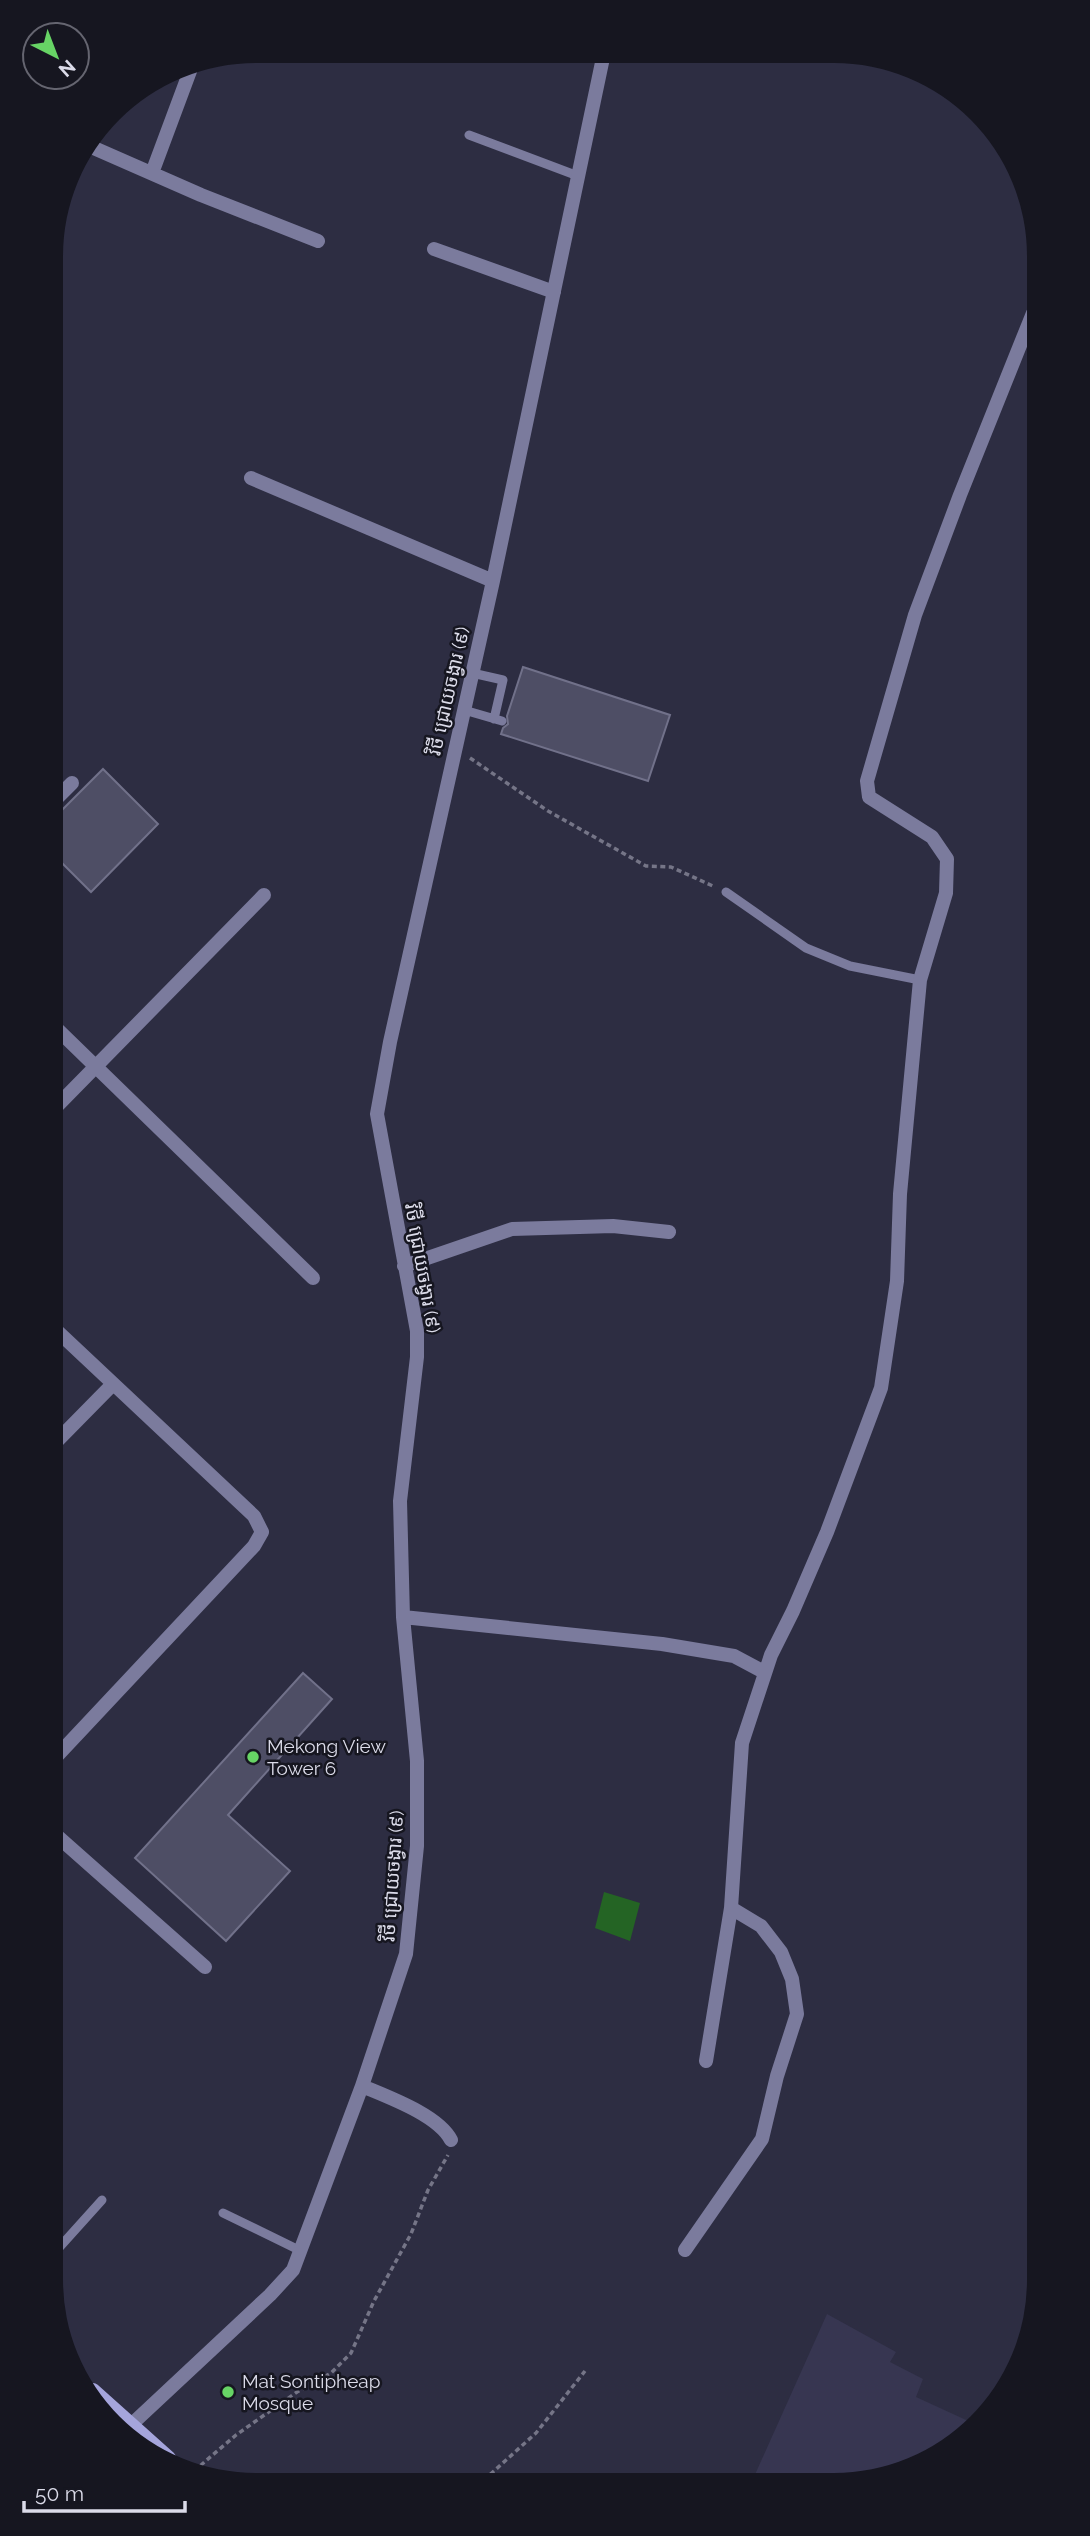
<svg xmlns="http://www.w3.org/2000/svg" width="1090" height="2536" font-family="Raleway,'Noto Sans Khmer',sans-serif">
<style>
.built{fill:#373651}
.water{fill:#246424}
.building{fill:#4e4e65;stroke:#71718a;stroke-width:2}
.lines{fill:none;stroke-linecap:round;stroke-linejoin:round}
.path{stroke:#757587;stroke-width:3.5;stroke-dasharray:5 3.5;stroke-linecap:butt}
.lane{stroke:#7b7b9d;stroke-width:9}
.street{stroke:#7b7b9d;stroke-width:14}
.secondary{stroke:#a5a5dc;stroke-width:14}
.poi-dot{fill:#67d465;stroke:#161620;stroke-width:2.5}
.labels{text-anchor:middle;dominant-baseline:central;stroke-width:5;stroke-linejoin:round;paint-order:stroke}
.street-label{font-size:19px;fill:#dbdbe9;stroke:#161620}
.poi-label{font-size:19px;fill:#dbdbe9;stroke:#161620;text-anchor:start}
</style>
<rect width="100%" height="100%" fill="#2d2d42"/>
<path class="built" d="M827 2314 896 2352 890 2362 923 2379 916 2397 977 2425 948 2451 887 2478 753 2479Z"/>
<path class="water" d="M604 1892 640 1903 630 1941 595 1928Z"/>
<path class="building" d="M523 667 670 715 648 781 501 734 503 728 508 724 507 716Z
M103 769 158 824 91 892 53 854V819Z
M303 1673 332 1699 228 1815 290 1871 226 1941 135 1858Z"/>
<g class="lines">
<path class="path" d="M470 758 548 811 646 866 671 867 715 887
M194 2471 236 2435 297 2392 331 2373 351 2353 374 2301 411 2234 428 2190 448 2155
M484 2480 536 2433 585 2371"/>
<path class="lane" d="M469 135 578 176
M472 673 503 680 494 719
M464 710 502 721
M726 892 806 948 850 966 920 980
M223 2213 301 2251
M57 2250 102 2200"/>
<path class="street" d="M87 145 201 195 318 241
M152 173 193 63
M434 249 554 292
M251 478 493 581
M53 802 72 783
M54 1026 313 1278
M54 1109 264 895
M404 1266 512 1229 613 1226 669 1232
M55 1329 254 1516 262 1532 254 1546 56 1757
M55 1443 113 1384
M403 1617 662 1644 734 1656 764 1672
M56 1835 205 1967
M706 2061 731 1908 742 1743 771 1655 793 1611 827 1532 881 1388 897 1281 900 1194 920 980 946 893 947 859 932 837 869 797 867 781 915 615 960 495 1033 313
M362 2086C388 2097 438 2115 451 2140
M685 2250 762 2139 777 2076 797 2014 792 1979 781 1952 761 1926 731 1908
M132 2424 270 2295 293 2270 362 2086 406 1954 417 1846V1761L403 1617 400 1501 417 1357V1331L377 1114 390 1042 493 581 604 53"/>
<path class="secondary" d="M93 2390 169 2458"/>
</g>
<g class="poi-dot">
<circle cx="253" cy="1757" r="7"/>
<circle cx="228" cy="2392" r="7"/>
</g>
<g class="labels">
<g class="street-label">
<text transform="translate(448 691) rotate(-77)">វិថី ជ្រោយចង្វារ (៩)</text>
<text transform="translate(423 1268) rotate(80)">វិថី ជ្រោយចង្វារ (៩)</text>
<text transform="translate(392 1876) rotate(-86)">វិថី ជ្រោយចង្វារ (៩)</text>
</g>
<g class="poi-label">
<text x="267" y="1746">Mekong View<tspan x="267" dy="22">Tower 6</tspan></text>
<text x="242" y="2381">Mat Sontipheap<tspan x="242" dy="22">Mosque</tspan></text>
</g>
</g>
<path d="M0 0H1090V2536H0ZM256 63H834A193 193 0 0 1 1027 256V2280A193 193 0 0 1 834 2473H256A193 193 0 0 1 63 2280V256A193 193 0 0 1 256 63Z" fill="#161620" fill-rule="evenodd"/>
<g transform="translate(56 56) rotate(138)"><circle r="33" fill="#161620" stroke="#656570" stroke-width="2"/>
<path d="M0-5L12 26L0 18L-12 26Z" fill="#67d465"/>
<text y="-10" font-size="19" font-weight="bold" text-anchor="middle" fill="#dbdbe9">N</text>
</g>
<path d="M24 2501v10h161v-10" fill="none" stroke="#dbdbe9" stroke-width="3.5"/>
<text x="35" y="2501" font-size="21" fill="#dbdbe9" stroke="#161620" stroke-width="5" paint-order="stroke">50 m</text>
</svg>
